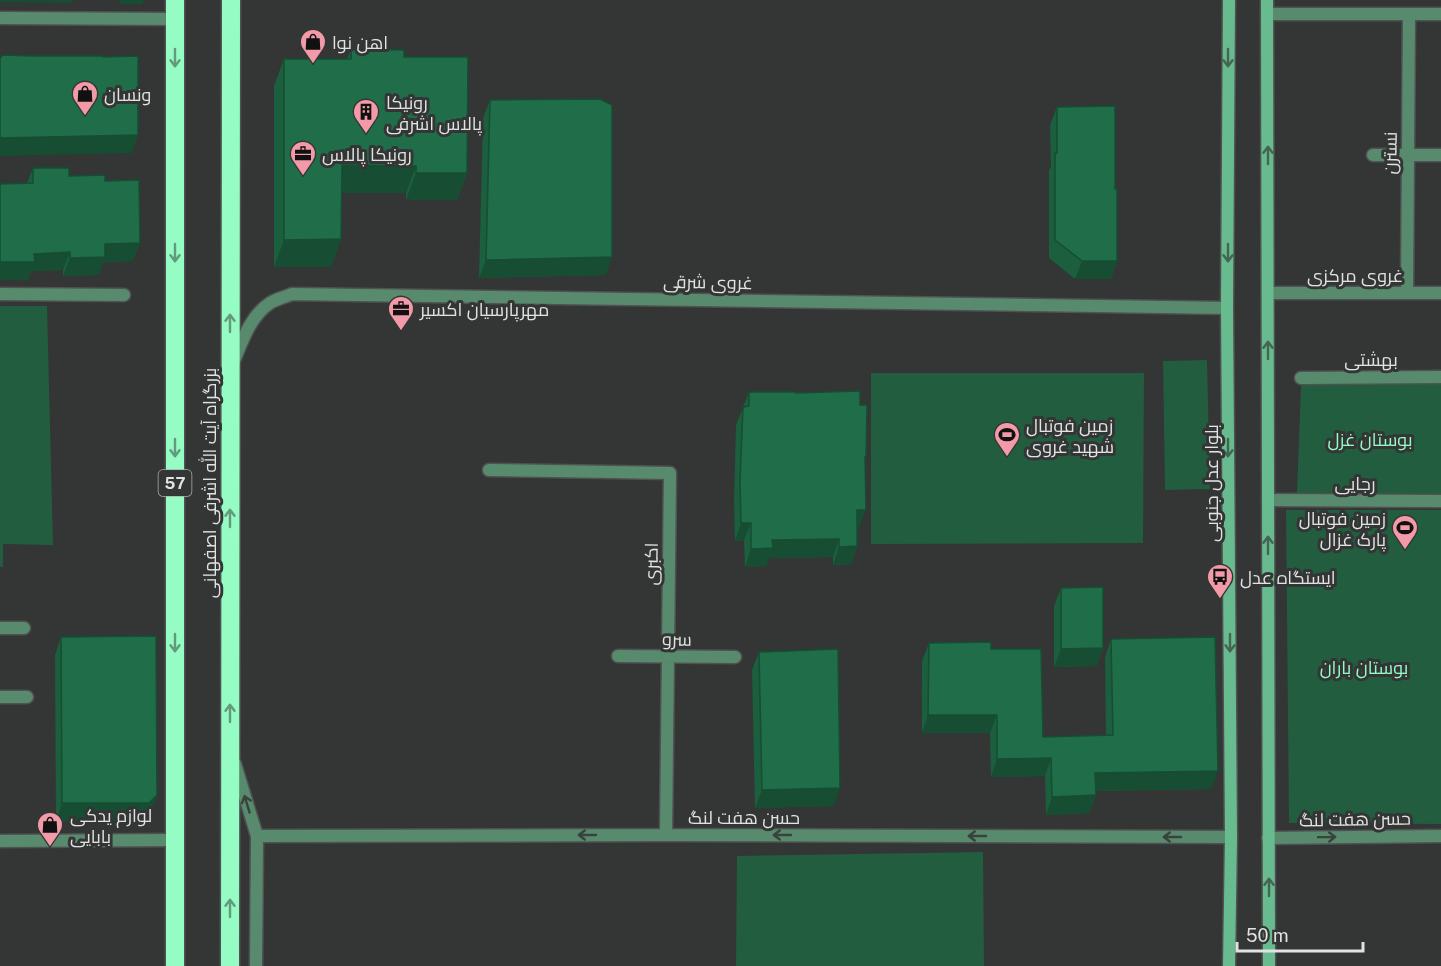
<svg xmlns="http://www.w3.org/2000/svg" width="1441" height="966" font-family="'Public Sans',Cairo,sans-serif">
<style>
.green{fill:#225d40}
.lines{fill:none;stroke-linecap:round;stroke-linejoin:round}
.street-casing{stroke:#4f5250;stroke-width:15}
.secondary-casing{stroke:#4f5250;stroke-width:15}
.highway-casing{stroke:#4f5250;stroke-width:21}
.street{stroke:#588b6e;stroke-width:12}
.secondary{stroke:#67bb8e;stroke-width:12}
.highway{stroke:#95fcc4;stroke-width:18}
.wall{fill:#1b5f3f}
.shaded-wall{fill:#164d33}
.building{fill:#1f6e49;stroke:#164d33;stroke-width:1.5}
.oneway{stroke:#64997c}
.oneway2{stroke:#456554}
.oneway3{stroke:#39433d}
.labels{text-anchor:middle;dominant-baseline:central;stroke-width:6;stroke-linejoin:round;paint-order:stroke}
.shield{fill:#333634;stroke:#adafae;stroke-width:1.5}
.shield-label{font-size:16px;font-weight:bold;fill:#e1e3e2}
.poi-label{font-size:18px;fill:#e1e3e2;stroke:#333634;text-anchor:start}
.street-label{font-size:18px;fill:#e1e3e2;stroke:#333634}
.park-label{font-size:18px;fill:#93fbc3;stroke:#333634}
</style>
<rect width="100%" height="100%" fill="#333634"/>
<path class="green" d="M0 306H47L53 545 3 544V567H0Z
M1207 360 1210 489 1165 490 1163 361Z
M871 373H1144L1143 543 871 544Z
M1441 383V494L1297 493 1301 385Z
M1286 510H1441V824L1289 823Z
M983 852 984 966H736L737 856Z"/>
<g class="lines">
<defs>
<path id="street" d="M1268 14H1441
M0 18 175 19
M1373 155H1441
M1269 293H1441
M1407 293 1409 14
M0 294 124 295
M233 363C242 342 250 316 270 303 276 299 285 297 292 294L1227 308
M1301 378 1441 377
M489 470 670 473 666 835
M1268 500 1441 501
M0 628H24
M618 656 735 657
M0 697H27
M235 764 257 836 256 966
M257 836 666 835 1231 837
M1268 838 1441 836
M0 841 176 840"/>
<path id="secondary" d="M1267 0 1269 966
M1229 966 1231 837 1227 308 1229 0"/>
<path id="highway" d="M175 966V0
M230 966 231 0"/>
</defs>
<use href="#street" class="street-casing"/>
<use href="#secondary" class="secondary-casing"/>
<use href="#highway" class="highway-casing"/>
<use href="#street" class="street"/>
<use href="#secondary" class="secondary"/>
<use href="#highway" class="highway"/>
</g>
<path class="wall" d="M351 49 404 57 467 173 457 200H406V193H342L341 239 331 267H274V86L284 59H347Z
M490 100 606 275 479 278 483 118Z
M1057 107 1115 189 1117 261 1111 279H1075L1049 258V171L1051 166 1050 125Z
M33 168 69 176 105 181 140 243 133 261 103 262 99 275 63 276V270L31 271 28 280H0V184L27 183Z
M749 392 796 393 860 405 866 457 865 461 859 528H857V546L851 564 833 565V557L769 558 766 566 745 567 744 540 735 541 734 500 736 425Z
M1061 588 1103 648 1097 666 1054 667V606Z
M61 637 157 795 151 813 142 821H56L55 655Z
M1111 639 1211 789 1096 791V795L1089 813 1046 815 1045 776 991 777 990 733H922V661L929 643 991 649 1043 737 1106 735 1105 657Z
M759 652 834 806 755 808 752 670Z"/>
<path class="shaded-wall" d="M0 0H73L72 3 0 2Z
M120 0H144L142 4H119Z
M138 135 132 153 0 156V138Z
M342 165 416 166 406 193H332Z
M416 173H467L457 200H406Z
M341 239 331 267H274L284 240Z
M140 243 133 261 103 262 99 275 63 276 70 258 105 244Z
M70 252 63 270 31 271 28 280H0V262L34 254Z
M612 257 606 275 479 278 486 260Z
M1082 261H1117L1111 279H1075Z
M857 510H866L859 528H850Z
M741 523H751L744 540 735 541Z
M839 539 833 557 769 558 766 566 745 567 751 549 772 540Z
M857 546 851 564 833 565 839 547Z
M1103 648 1097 666 1054 667 1061 649Z
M928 715H997L990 733H922Z
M1051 758 1045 776 991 777 997 759Z
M1218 771 1211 789 1089 791 1095 773Z
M840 788 834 806 755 808 762 790Z
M157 795 151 813 142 821H56L62 803Z
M1096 795 1089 813 1046 815 1052 797Z"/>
<path class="building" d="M351 49 404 50V57H468L467 173H416V166L342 165 341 239 284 240V59H351Z
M3 55 33 56H103V57L138 56V135L0 138V57H1Z
M600 99 612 105V257L486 260 490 100Z
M1115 106V189H1117V261H1082L1055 240V153H1057V107Z
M33 168H69V176L105 175V181L139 180 140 243 105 244V257L70 258V252L34 254 35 262H0V184L33 183Z
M860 391V405H867L866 457H865L866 510H857V546L839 547V539L772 540 773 548 751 549V523H741L740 482 743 407 749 406V392H796V393Z
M1103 587V648L1061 649V588Z
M156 636 157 795 149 803H62L61 637Z
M1215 637 1218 771 1095 773 1096 795 1052 797 1051 758 997 759V715H928L929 643 991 642V649H1041L1043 737 1113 735 1111 639Z
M838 649 840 788 762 790 759 652Z"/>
<defs><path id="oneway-shaft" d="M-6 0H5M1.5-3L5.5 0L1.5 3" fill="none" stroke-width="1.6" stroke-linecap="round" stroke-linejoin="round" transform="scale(1.5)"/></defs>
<g class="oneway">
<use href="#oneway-shaft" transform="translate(175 58) rotate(90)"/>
<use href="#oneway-shaft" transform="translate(175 253) rotate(90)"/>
<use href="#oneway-shaft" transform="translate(230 323) rotate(-90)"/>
<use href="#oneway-shaft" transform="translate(175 448) rotate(90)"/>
<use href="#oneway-shaft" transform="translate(230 518) rotate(-90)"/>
<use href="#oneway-shaft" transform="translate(175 643) rotate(90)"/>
<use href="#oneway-shaft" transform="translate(230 713) rotate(-90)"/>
<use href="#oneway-shaft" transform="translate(230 908) rotate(-90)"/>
</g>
<g class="oneway2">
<use href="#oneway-shaft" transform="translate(1228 58) rotate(90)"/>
<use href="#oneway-shaft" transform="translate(1268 155) rotate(-90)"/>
<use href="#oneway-shaft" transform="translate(1228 253) rotate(90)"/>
<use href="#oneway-shaft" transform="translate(1268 350) rotate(-90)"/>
<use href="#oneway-shaft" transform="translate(1228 448) rotate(90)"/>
<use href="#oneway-shaft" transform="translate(1268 545) rotate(-90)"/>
<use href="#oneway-shaft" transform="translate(1230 643) rotate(90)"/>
<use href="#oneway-shaft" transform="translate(1269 887) rotate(-90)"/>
</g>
<g class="oneway3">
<use href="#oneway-shaft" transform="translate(247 804) rotate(-107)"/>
<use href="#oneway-shaft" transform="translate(587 835) rotate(180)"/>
<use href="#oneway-shaft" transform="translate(782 835) rotate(-180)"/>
<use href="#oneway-shaft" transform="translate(977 836) rotate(-180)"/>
<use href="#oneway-shaft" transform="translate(1172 837) rotate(-180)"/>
<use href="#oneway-shaft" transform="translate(1327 837) rotate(-1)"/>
</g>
<defs>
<symbol id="shop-pin" viewBox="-11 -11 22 30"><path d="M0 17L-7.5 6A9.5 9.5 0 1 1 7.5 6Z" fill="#f39aa9" stroke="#333634"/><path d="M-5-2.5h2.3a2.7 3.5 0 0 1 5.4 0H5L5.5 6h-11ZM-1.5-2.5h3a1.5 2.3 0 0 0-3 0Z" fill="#111"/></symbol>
<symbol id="building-pin" viewBox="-11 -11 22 30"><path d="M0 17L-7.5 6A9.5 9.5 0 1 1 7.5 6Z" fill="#f39aa9" stroke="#333634"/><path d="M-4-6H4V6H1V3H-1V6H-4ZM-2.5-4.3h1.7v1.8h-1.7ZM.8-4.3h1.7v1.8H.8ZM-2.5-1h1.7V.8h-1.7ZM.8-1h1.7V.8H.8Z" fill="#111"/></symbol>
<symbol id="office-pin" viewBox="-11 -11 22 30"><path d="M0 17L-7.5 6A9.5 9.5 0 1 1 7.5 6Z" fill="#f39aa9" stroke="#333634"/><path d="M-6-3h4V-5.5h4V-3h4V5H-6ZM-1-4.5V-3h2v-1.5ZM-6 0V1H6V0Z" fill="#111"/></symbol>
<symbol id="stadium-pin" viewBox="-11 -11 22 30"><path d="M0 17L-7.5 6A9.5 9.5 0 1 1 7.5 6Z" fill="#f39aa9" stroke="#333634"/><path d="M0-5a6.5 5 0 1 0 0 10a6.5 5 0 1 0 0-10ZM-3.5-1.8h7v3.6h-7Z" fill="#111"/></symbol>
<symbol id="bus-pin" viewBox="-11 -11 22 30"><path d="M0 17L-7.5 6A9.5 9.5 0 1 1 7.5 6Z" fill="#f39aa9" stroke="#333634"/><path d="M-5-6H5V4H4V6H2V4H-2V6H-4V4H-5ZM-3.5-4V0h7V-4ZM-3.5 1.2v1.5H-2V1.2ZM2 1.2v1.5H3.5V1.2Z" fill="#111"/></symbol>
</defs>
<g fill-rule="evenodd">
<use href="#shop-pin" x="298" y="27" width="30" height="40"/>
<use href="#shop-pin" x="70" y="79" width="30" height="40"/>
<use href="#building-pin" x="351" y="97" width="30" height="40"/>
<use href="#office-pin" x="288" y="139" width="30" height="40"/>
<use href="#office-pin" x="386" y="294" width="30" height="40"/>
<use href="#stadium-pin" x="992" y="420" width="30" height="40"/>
<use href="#stadium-pin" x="1390" y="513" width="30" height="40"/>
<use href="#bus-pin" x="1205" y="562" width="30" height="40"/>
<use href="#shop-pin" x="35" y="810" width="30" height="40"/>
</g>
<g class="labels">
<rect class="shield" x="158.5" y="470" width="33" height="26" rx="4.5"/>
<g class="shield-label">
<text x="175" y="483">57</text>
</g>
<g class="poi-label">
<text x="332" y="42">اهن نوا</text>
<text x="104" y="94">ونسان</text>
<text x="386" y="102">رونیکا<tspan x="386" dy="21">پالاس اشرفی</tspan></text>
<text x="322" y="154">رونیکا پالاس</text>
<text x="420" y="309">مهرپارسیان اکسیر</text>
<text x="1026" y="425">زمین فوتبال<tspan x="1026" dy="21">شهید غروی</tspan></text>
<text x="1386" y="518" text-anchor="end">زمین فوتبال<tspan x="1386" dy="21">پارک غزال</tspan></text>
<text x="1240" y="577">ایستگاه عدل</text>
<text x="70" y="815">لوازم یدکی<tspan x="70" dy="21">بابایی</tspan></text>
</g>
<g class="street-label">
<text transform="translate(1390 153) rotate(-89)">نسترن</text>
<text x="1355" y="275">غروی مرکزی</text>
<text transform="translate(708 282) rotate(1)">غروی شرقی</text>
<text x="1371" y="359">بهشتی</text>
<text transform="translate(209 483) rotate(-90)">بزرگراه آیت الله اشرفی اصفهانی</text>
<text transform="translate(1211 483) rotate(-90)">بلوار عدل جنوبی</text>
<text x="1355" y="483">رجایی</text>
<text transform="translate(651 564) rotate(-89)">اکبری</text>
<text transform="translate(677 639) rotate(1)">سرو</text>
<text x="744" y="817">حسن هفت لنگ</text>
<text transform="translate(1355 819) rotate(-1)">حسن هفت لنگ</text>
</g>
<g class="park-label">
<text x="1370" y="439">بوستان غزل</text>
<text x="1364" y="667">بوستان باران</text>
</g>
</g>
<path d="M1237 942v9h126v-9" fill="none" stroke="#e1e3e2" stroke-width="3"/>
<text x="1246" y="942" font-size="18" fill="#e1e3e2" stroke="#333634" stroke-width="4.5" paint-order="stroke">50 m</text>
</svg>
